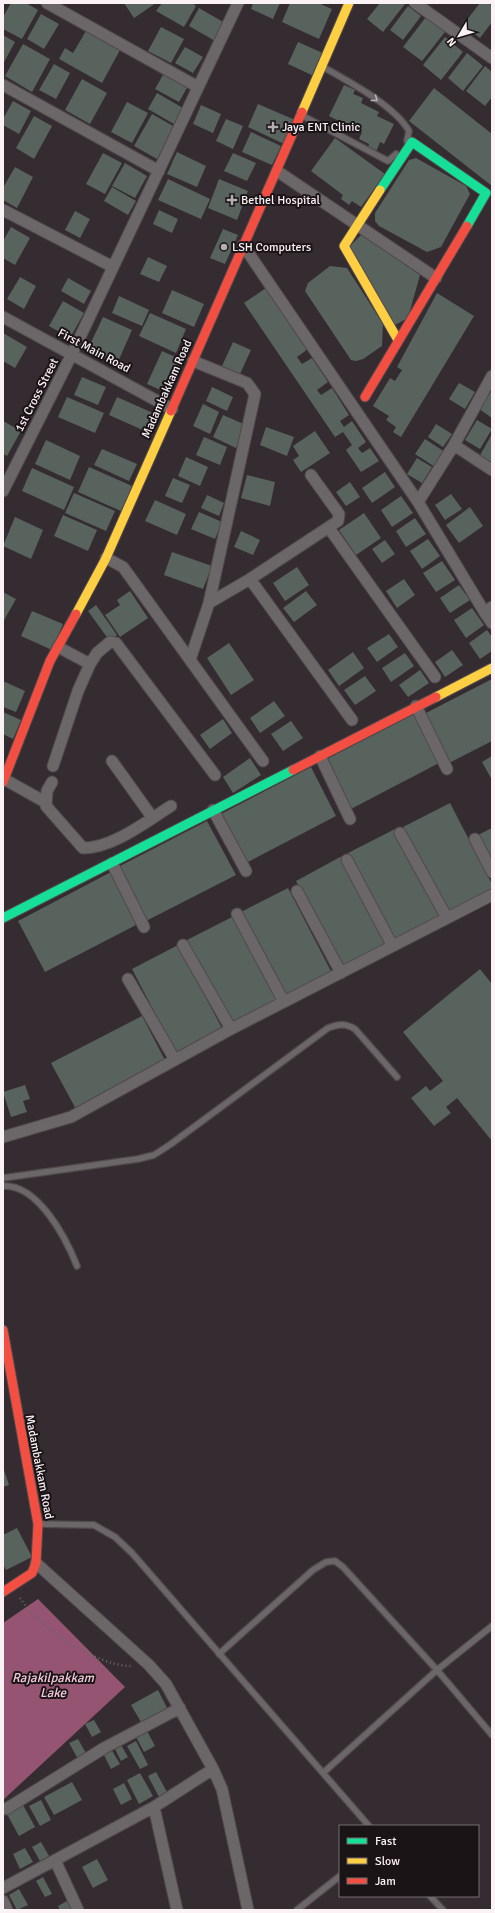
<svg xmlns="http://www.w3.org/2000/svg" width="495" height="1913" font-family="Signika,sans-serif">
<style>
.water{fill:#945472}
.building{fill:#58635d}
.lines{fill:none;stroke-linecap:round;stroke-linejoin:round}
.lane-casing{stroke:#51494c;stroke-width:8}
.street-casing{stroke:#51494c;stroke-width:13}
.fast-casing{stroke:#51494c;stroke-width:11}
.slow-casing{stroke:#51494c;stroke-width:11}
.jam-casing{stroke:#51494c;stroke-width:11}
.path{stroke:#6c6769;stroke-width:2.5;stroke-dasharray:1 3;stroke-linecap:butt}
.lane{stroke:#6b6668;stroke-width:5.5}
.street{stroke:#6b6668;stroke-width:11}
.fast{stroke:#16e098;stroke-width:9}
.slow{stroke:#ffcf43;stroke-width:9}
.jam{stroke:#f24e42;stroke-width:9}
.oneway{stroke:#bab3b6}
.poi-dot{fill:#b5adb1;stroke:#1a1416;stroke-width:1.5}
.labels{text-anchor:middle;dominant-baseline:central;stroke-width:4;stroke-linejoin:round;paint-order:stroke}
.poi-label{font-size:12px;fill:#fbf2f6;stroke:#1a1416;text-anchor:start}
.street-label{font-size:12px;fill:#fbf2f6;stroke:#1a1416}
.water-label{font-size:13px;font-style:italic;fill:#f2c9da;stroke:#1a1416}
</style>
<rect width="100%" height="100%" fill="#342c30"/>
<path class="water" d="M38 1599 125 1687 3 1800V1623Z"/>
<path class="building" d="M11 3H26L38 10 22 39 3 29V17Z
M124 3H156L134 18Z
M162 3H192L196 6 184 27 156 11Z
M253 3H280L273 19 251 9Z
M290 3H318L332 9 319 39 282 22Z
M380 3 405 4 383 32 367 19Z
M480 3H488L492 6V22L480 38 463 25Z
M408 6 421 16 403 40 390 30Z
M199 8 225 23 215 41 189 26Z
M41 14 59 24 44 49 27 39Z
M426 17 445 32 422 61 403 47Z
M161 27 184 39 171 63 148 51Z
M86 31 120 50 102 83 59 59 65 48 73 53Z
M3 35 15 42 3 64Z
M445 37 463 52 441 80 423 65Z
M298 42 325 54 316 77 288 64Z
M23 44 50 59 32 92 5 76Z
M185 47 203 57 193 73 175 63Z
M467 53 483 66 463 91 448 78Z
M54 64 70 73 56 99 39 90Z
M485 66 492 72V97L485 106 466 91Z
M164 73 188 86 179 102 155 89Z
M82 79 107 93 90 124 65 110Z
M344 85 355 90 353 94 363 98 361 103 379 112 377 116 394 124 384 144 380 142 376 152 368 148 369 144 359 139 362 132 354 128 352 133 345 130 347 125 329 116Z
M434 88 492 134V186L409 121Z
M157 93 183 108 174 124 148 109Z
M13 101 31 111 19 134 3 125V119Z
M127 102 148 113 132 143 111 132Z
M258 104 295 120 284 144 248 127Z
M201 105 221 114 213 133 193 124Z
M152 114 175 127 157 159 134 146Z
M34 116 52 126 34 159 16 148Z
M226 119 243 126 233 149 216 141Z
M251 132 281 146 272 165 242 152Z
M335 138 385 174 361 207 352 201 349 205 341 199 343 195 311 171Z
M177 152 206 166 197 187 167 174Z
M103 153 122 163 105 194 86 184Z
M233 153 256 163 247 181 224 171Z
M416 158 466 186 470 194 441 247 427 252 379 226 375 221V213L409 160Z
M125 163 147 176 135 198 112 186Z
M15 167 33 177 17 208 3 200V188Z
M168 179 210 199 201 219 158 200Z
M219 179 248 191 237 220 208 208Z
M112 187 136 201 128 215 104 201Z
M159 210 178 219 172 233 153 224Z
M75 211 90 219 80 238 65 230Z
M11 227 30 238 15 265 3 258V241Z
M223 229 238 235 225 264 210 258Z
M362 234 420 275 408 318 395 325 349 247Z
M148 257 167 266 159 282 140 274Z
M330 266 347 268 383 324 382 346 363 359 356 361 351 360 305 291 308 283Z
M20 277 36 286 24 309 7 299Z
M68 278 91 291 84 304 61 291Z
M266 288 308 349 297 357 302 364 312 358 328 382 317 390 321 395 332 388 349 415 340 421 344 427 352 421 366 442 358 448 362 453 370 448 379 461 361 472 346 450 352 445 343 432 335 437 244 303Z
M172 290 204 304 194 327 162 313Z
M437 293 474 316 401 437 393 432 396 427 386 420 389 416 373 406 390 378 395 381 402 370 397 367Z
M119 296 149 310 142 326 112 313Z
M63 301 84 313 70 338 49 326Z
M150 313 186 329 176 353 139 336Z
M103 317 132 330 117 364 87 351Z
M3 333 27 347 15 368 3 361Z
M233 342 251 350 240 374 222 366Z
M162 351 182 360 167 393 147 384Z
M82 377 106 387 98 405 74 395Z
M459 383 475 392 465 409 449 399Z
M212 387 233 397 227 411 206 401Z
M492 390V418L479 409Z
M67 397 104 413 95 433 58 417Z
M117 397 153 413 145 431 109 415Z
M203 404 219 412 210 434 193 426Z
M223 415 246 425 236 448 213 437Z
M477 420 492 429 480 449 465 440Z
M3 421 21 431 7 456 3 454Z
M436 424 452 434 443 447 428 437Z
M266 427 294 437 287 456 260 445Z
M315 431 330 453 301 472 293 460 299 456 293 446Z
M492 434V465L479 457Z
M204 437 227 447 220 465 196 455Z
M425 439 445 452 435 467 415 454Z
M46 440 80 456 70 480 35 464Z
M102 449 137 464 129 481 94 465Z
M186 457 208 467 200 486 178 476Z
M417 458 432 467 422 483 407 474Z
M89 467 132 486 121 511 78 492Z
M32 468 74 487 64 510 22 491Z
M385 472 395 487 372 503 362 488Z
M247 475 275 482 270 506 241 498Z
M173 478 190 485 182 503 165 496Z
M350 482 360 497 346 506 336 492Z
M74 493 115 511 106 531 65 513Z
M451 494 462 509 445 520 435 505Z
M207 495 224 503 219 516 201 508Z
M401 496 413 513 392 527 381 510Z
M155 500 186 514 177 535 145 521Z
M470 507 483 526 459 543 446 525Z
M199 512 222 522 215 539 191 529Z
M364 513 381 538 356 555 339 530Z
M63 515 97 530 88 551 54 536Z
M15 517 43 530 31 559 3 546Z
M415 518 426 534 406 547 396 531Z
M241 531 260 540 253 555 234 547Z
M428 539 440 556 422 569 410 551Z
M385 540 395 554 382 563 372 549Z
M172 552 212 566 203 589 164 575Z
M442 561 455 580 436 592 423 573Z
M297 567 309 585 285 601 273 583Z
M404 579 415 595 397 608 386 591Z
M459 585 470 600 450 613 440 598Z
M130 591 148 618 120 637 105 615 120 605 117 600Z
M306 591 317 605 294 622 283 608Z
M3 592 16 599 3 622Z
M96 605 117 635 109 640 88 611Z
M472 608 484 625 466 638 454 620Z
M32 611 63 624 52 650 21 636Z
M487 630 492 637V651L480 659 469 643Z
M389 634 398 647 377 662 367 648Z
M229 643 254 680 231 695 207 658Z
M452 650 463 665 445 677 435 662Z
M353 652 364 668 339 686 328 670Z
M405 653 414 666 391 682 382 668Z
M420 670 429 683 408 697 399 685Z
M365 676 376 691 355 705 344 690Z
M492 679V741L449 763 424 714Z
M3 681 25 691 16 712 3 707Z
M274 701 285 716 260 733 250 718Z
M3 712 21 720 13 739 3 734Z
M414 714 439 763 349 810 323 761Z
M223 719 232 733 210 749 200 735Z
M291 721 303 738 283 751 271 734Z
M492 756V780L482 762Z
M250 758 261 775 233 793 223 777Z
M311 767 336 816 246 863 221 814Z
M450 803 492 884V892L449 915 403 827Z
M207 821 236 875 146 921 118 867Z
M492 828V863L478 835Z
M395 829 440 916 394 940 348 853Z
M342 856 387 943 341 967 296 881Z
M111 872 138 924 45 972 18 921Z
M288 888 333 975 287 999 241 912Z
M234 916 279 1003 233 1027 187 940Z
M178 945 224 1032 177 1056 132 969Z
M480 969 492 984V1141L457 1098 446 1107 451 1113 434 1126 411 1098 426 1086 430 1091 443 1081 403 1032Z
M142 1016 167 1064 77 1111 51 1063Z
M25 1085 30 1099 23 1101 27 1112 11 1117 3 1092Z
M3 1467 9 1485 3 1487Z
M17 1528 32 1557 6 1570 3 1564V1535Z
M158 1690 167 1708 141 1722 131 1705Z
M94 1720 101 1732 92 1737 85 1724Z
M145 1727 155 1746 144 1752 134 1733Z
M78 1739 87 1755 78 1759 69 1743Z
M136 1741 148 1765 140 1769 127 1746Z
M121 1745 128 1757 121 1761 115 1749Z
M111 1749 120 1764 111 1769 103 1753Z
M156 1772 167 1792 159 1797 148 1776Z
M140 1773 153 1796 139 1804 127 1780Z
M72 1782 82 1800 54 1815 44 1797Z
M124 1783 132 1799 121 1805 113 1789Z
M41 1800 51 1820 40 1826 29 1806Z
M23 1805 35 1827 19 1836 7 1814Z
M41 1842 49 1856 40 1861 32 1847Z
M25 1848 33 1862 20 1869 13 1854Z
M97 1859 108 1880 93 1888 82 1867Z
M43 1877 52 1894 45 1897 36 1881Z
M19 1889 28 1905 17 1910 9 1895Z
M67 1901 72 1910H60L58 1906Z"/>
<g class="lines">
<defs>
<path id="lane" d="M323 67C348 81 395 106 409 131L407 141
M303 116 388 161 396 154
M3 1178 138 1159 154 1155 171 1144 328 1028C339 1024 345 1023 355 1029L397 1077
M3 1186C38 1184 66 1238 77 1266
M39 1524 94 1525 115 1537 132 1553 369 1826
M219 1654 313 1570 326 1562 335 1561 343 1567 437 1670 492 1626
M323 1773 437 1670 492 1735
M430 1896 443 1910
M297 1910 340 1876"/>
<path id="street" d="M47 3 198 87
M415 3 492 58
M3 85 159 171
M277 171 436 278
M3 210 113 267
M243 245 418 502 485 613
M3 317 172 409
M454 445 492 470
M3 491 72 354 238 3
M418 502 454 445 492 376
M329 528 435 677
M106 558 123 567 263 761
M250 579 352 720
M209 603 250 579 338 521 339 514 311 475
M492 607 485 613 492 623
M58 647 90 664 97 653 110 642 116 643 215 775
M190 660 209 603 255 394 247 383 193 361
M416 706 447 769
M320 756 350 819
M112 761 152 817
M53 766 78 691 90 664
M4 779 45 802
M52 782 47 791 46 806 83 848C113 848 147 821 171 806
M213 810 246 871
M400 833 447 918
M475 839 492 872
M347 860 392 945
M112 863 144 927
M297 891 341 973
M237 914 284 1002
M183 945 231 1029
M128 979 175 1060
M3 1137 71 1117 231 1029 492 895
M36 1563 149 1665 166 1684 213 1769 222 1789 248 1910
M154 1807 177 1910
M6 1809 104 1748 180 1708
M55 1860 78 1910
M3 1888 154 1807 213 1769
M3 1901 7 1910"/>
<path id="fast" d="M380 190 412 142 486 193 467 226
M3 918 293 770"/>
<path id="slow" d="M302 112 349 3
M380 190 344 246 398 340
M76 614 106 558 171 411
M436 697 492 668"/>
<path id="jam" d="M365 397 467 226
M171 411 302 112
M293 770 436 697
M3 782 50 661 76 614
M3 1330 38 1524 36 1563 32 1573 3 1592"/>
</defs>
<use href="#lane" class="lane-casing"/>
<use href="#street" class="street-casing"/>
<use href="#fast" class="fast-casing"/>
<use href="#slow" class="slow-casing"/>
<use href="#jam" class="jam-casing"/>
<path class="path" d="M20 1598C39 1627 96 1666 131 1666"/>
<use href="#lane" class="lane"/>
<use href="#street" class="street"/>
<use href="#fast" class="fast"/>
<use href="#slow" class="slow"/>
<use href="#jam" class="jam"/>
</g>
<defs><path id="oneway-chevron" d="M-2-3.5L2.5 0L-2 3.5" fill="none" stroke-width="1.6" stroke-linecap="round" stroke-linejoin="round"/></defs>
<use class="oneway" href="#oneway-chevron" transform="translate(375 99) rotate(38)"/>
<g class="poi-dot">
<path d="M271 121h4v4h4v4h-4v4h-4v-4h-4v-4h4z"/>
<path d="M230 194h4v4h4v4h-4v4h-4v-4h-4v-4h4z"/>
<circle cx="224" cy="247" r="4"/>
</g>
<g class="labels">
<g class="poi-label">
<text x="282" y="127">Jaya ENT Clinic</text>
<text x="241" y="200">Bethel Hospital</text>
<text x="232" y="247">LSH Computers</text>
</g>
<g class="street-label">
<text transform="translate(94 351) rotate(28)">First Main Road</text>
<text transform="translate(167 389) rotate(-66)">Madambakkam Road</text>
<text transform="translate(37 395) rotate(-63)">1st Cross Street</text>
<text transform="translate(39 1467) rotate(79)">Madambakkam Road</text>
</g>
<g class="water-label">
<text x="53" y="1678">Rajakilpakkam<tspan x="53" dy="15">Lake</tspan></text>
</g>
</g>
<rect width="495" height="1913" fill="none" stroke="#fbf2f6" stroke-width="8"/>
<rect x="339" y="1825" width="140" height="72" fill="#1a1416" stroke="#746d70"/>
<rect x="347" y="1838" width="20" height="6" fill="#16e098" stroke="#746d70"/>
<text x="375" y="1845" font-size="12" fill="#fbf2f6">Fast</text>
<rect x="347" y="1858" width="20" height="6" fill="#ffcf43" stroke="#746d70"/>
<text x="375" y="1865" font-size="12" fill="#fbf2f6">Slow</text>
<rect x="347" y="1878" width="20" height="6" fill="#f24e42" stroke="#746d70"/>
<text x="375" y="1885" font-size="12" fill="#fbf2f6">Jam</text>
<g transform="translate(459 36) rotate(232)" stroke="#1a1416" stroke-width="3" paint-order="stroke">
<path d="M0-3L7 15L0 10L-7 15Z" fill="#fbf2f6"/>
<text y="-6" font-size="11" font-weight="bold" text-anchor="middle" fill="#fbf2f6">N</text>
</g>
</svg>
